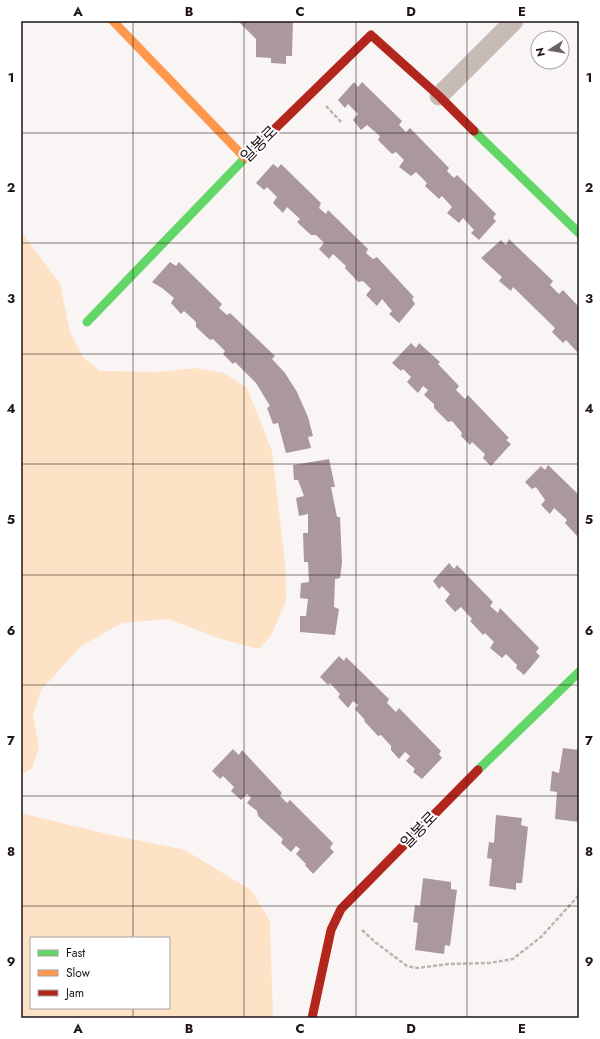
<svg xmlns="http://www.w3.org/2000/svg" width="600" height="1039" font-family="Jost,'Noto Sans KR',sans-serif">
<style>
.green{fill:#fde2c6;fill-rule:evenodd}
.building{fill:#aa989e}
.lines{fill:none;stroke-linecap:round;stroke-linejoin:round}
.path{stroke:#bdb4b1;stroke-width:2.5;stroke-dasharray:4 2;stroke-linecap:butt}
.street{stroke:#c7bbb6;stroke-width:19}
.fast{stroke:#63d668;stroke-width:9}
.slow{stroke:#ff974d;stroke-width:9}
.jam{stroke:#b3261e;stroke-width:9}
.grid{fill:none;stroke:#1e1514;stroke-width:1;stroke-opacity:0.55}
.labels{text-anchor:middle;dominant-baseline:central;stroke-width:4;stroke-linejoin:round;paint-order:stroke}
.street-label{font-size:16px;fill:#1e1514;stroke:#fff}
.neatline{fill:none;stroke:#1e1514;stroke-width:1.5}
.grid-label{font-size:13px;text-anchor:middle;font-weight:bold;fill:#1e1514}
</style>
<rect width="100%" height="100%" fill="#faf5f5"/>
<path class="green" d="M21 231 60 284 70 332 83 357 100 371 160 372 195 368 224 373 247 388 272 451 285 562 286 601 271 636 259 649 224 640 168 619 122 623 81 646 41 690 33 714 39 748 32 768 21 775Z
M21 813 107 834 185 850 251 890 270 921 273 1018H21ZM31 938H169V1008H31Z"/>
<path class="building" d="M238 21H293L292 56H286V64L271 63V58L256 57V39Z
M354 82 358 87 362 82 402 121 399 125 406 132 410 128 449 168 447 171 454 178 457 175 496 214 493 218 496 221 479 240 471 233 474 230 463 218 459 223 447 213 452 207 442 196 439 199 425 186 427 183 416 172 411 176 399 167 404 160 396 152 392 154 378 140 380 136 367 125 361 130 353 120 358 114 348 104 345 108 338 100Z
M273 164 278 168 281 164 321 203 319 208 326 214 328 210 368 249 366 253 373 259 377 257 414 297 412 299 415 304 399 323 389 314 392 311 382 299 377 306 366 295 371 289 363 281 358 282 345 268 346 266 333 254 329 259 319 249 324 243 316 235H311L297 222 300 219 287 207 283 213 273 203 277 197 267 187 264 190 256 183Z
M509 239 553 281 550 285 559 294 563 290 579 307V354L566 340 563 343 552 332 555 328 513 287 511 291 499 281 502 277 481 258 501 240 506 245Z
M170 262 176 266 179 262 222 304 219 308 227 315 230 313 275 356 272 359 285 373 297 392 308 417 313 436 308 437 311 448 286 453 278 423 273 424 267 408 270 406 256 383 235 362 233 364 223 354 225 351 213 339 210 340 196 327V322L184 311 181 314 171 303 174 298 162 288 152 282Z
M411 343 416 348 419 343 440 362 438 364 459 386 456 390 465 399 468 395 509 438 506 440 511 444 491 466 483 458 485 454 472 442 470 445 461 436 462 433 452 421 448 422 434 408V404L424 395 428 390 423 386 418 393 407 382 411 377 403 369 401 371 392 363Z
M329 459 335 487H331L337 517H340L342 563 340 578 335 579 334 607 339 609 335 635 300 632V616H306L308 599 300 598 301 583 309 582 308 562H304L303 533H308V514L299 516 296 498 304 496 298 480H294L293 465Z
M548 465 579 495V536L578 537 565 523 567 520 554 508 550 514 541 505 545 500 536 487 532 489 525 482 541 466 545 470Z
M449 563 454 569 457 565 493 602 490 606 498 613 500 608 539 648 536 652 540 656 524 675 516 668 517 665 506 654 502 658 490 648 494 642 485 633 483 635 470 621 472 619 461 607 455 612 445 601 450 594 442 586 439 589 433 581Z
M339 656 344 661 346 657 389 699 387 703 396 712 399 708 441 751 439 754 442 758 422 779 413 772 415 769 406 761 410 756 405 752 399 759 391 750V746L381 735 378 736 365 722 364 719 355 709 358 705 353 701 348 708 338 697 340 694 330 683 328 685 320 677Z
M563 748 579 750V822L555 819 557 792 550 791 552 771 559 773Z
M233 749 239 755 242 750 282 793 280 796 287 803 290 800 333 843 330 848 334 852 313 874 305 865 306 864 296 854 300 849 296 846 291 852 281 843 283 839 258 816 257 811 247 803 251 798 247 794 241 800 231 791 234 787 223 776 220 779 212 771Z
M496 815 522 818 521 825 528 827 522 883H516V890L489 886 492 859 487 858 489 842 494 843Z
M423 878 451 882V889L457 890 450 946 445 945 444 954 415 950 418 923 413 922 415 905 420 906Z"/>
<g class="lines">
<path class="path" d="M326 106 342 123
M362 930 375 942 407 966 417 968 448 964 489 963 513 959 542 936 579 895"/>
<path class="street" d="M439 96 514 21"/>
<path class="fast" d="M474 131 579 233
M87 322 248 155
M478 770 579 672"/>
<path class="slow" d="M113 21 245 158"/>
<path class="jam" d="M248 155 371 35 439 96 474 131
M312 1018 331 930 341 909 478 770"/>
</g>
<path class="grid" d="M133 21V938M244 21V1018M356 21V1018M467 21V1018M21 133H579M21 243H579M21 354H579M21 464H579M21 575H579M21 685H579M21 796H579M21 906H579M133 1008V1018"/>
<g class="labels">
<g class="street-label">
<text transform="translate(259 144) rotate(-45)">일봉로</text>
<text transform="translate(419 830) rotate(-46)">일봉로</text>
</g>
</g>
<rect width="600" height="1039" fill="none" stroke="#ffffff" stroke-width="44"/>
<rect x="30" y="937" width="140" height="72" fill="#ffffff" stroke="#a5a1a1"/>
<rect x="38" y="950" width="20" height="6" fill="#63d668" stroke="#a5a1a1"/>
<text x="66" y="957" font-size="12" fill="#1e1514">Fast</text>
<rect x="38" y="970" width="20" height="6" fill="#ff974d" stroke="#a5a1a1"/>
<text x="66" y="977" font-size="12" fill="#1e1514">Slow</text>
<rect x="38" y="990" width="20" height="6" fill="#b3261e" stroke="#a5a1a1"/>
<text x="66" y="997" font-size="12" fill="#1e1514">Jam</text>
<g transform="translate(550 50) rotate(258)"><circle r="19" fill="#ffffff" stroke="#a5a1a1"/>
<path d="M0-3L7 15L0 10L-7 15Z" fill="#6b6363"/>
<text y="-6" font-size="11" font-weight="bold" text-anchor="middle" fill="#1e1514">N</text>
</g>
<rect x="22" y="22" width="556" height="995" class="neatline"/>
<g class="grid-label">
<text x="78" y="16">A</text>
<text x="189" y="16">B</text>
<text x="300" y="16">C</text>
<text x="411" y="16">D</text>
<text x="522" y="16">E</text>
<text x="11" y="82">1</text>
<text x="589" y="82">1</text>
<text x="11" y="192">2</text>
<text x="589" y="192">2</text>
<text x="11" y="303">3</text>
<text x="589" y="303">3</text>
<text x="11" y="413">4</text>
<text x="589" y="413">4</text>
<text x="11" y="524">5</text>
<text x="589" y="524">5</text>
<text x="11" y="635">6</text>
<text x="589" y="635">6</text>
<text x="11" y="745">7</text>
<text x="589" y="745">7</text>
<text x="11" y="856">8</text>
<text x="589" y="856">8</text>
<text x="11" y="966">9</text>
<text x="589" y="966">9</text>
<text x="78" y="1033">A</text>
<text x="189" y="1033">B</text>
<text x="300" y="1033">C</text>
<text x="411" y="1033">D</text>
<text x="522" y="1033">E</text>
</g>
</svg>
